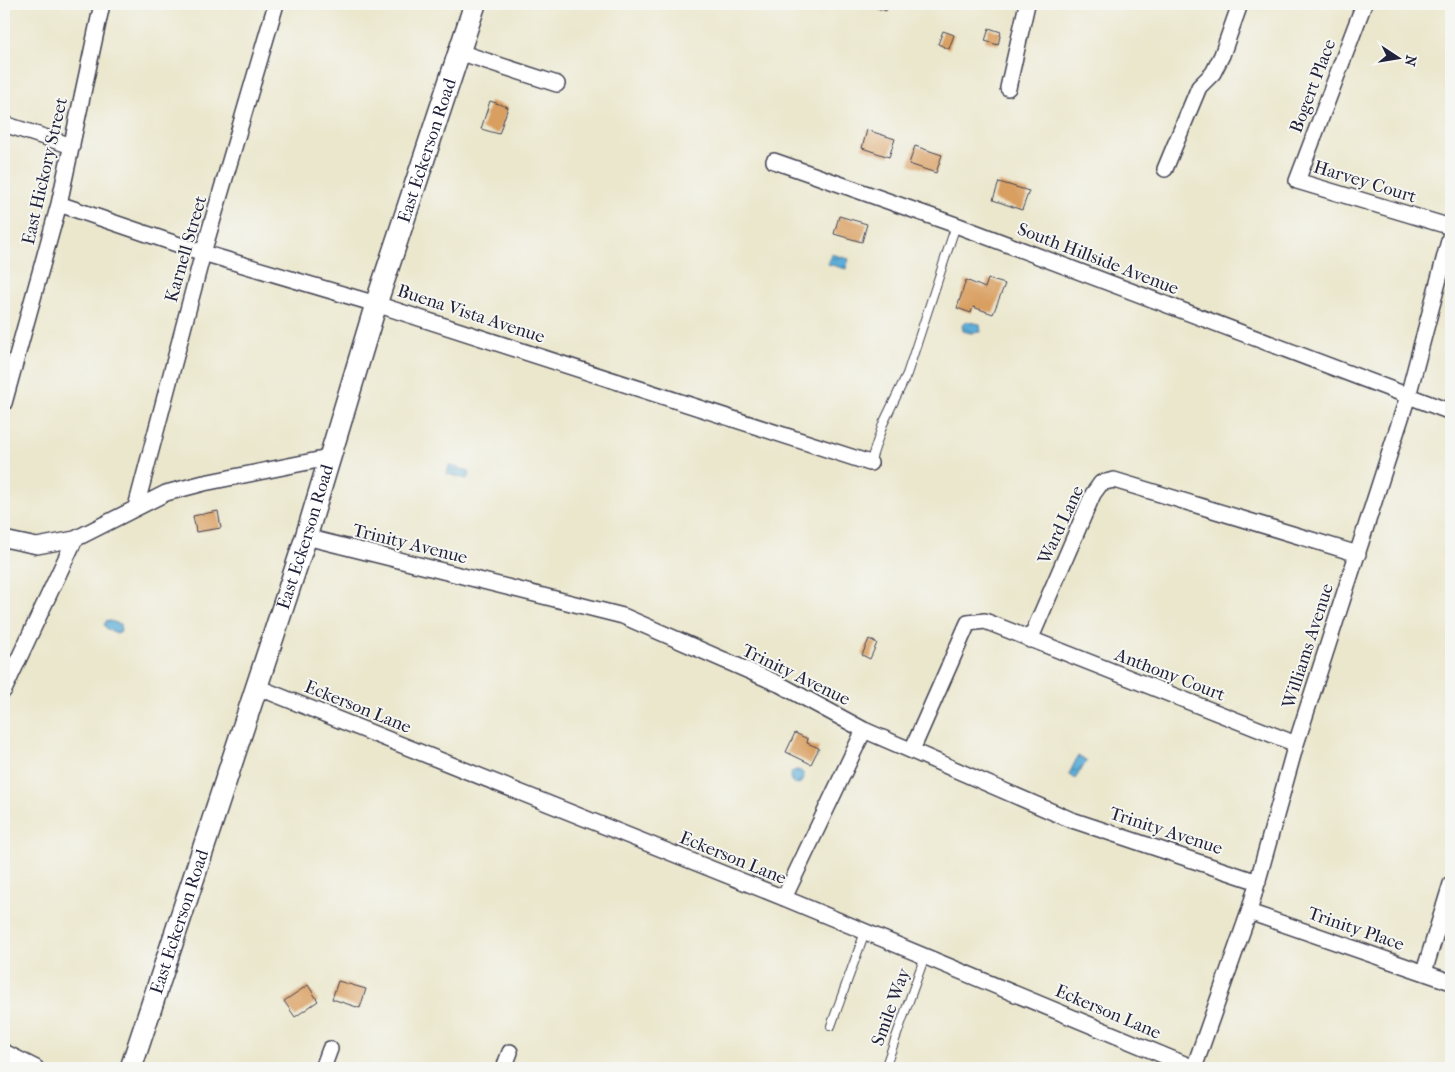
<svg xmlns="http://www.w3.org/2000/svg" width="1455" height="1072" font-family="'IM FELL French Canon',serif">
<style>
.water{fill:url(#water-waves);stroke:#40688a}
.building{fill:#d99f60}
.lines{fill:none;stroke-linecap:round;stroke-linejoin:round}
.lane-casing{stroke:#404051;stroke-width:10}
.street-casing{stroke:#404051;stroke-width:18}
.secondary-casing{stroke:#404051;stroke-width:24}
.lane{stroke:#fff;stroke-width:8}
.street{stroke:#fff;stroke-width:15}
.secondary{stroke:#fff;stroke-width:21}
.labels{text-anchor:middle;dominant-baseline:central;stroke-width:4;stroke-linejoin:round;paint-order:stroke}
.street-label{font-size:18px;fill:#22223b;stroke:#f6f6f2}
</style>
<defs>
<pattern id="water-waves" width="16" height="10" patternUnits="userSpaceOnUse" patternTransform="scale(1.25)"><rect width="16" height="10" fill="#5daed8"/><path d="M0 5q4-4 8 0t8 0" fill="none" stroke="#4c8db0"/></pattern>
</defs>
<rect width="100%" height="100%" fill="#f6f6f2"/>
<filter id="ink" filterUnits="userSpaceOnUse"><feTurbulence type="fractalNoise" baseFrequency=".02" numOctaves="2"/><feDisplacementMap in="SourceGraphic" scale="10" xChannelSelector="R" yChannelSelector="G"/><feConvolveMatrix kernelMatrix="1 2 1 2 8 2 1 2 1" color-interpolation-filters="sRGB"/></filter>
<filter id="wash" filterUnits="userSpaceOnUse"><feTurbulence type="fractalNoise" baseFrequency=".0096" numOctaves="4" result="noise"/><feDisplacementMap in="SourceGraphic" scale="20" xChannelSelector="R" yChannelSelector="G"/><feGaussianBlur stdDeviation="1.12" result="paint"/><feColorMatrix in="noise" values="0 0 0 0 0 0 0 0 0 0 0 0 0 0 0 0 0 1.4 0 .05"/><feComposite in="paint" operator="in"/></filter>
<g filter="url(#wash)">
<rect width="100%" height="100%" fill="#ebe7cd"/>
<path class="water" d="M831 254 849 259 846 269 828 264Z
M965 321 980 324 981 332 970 333 963 331 962 326Z
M449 465 469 471 470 476 467 479 447 474Z
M107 620 120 624 121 631 117 633 107 629 104 625Z
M1078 756 1087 761 1075 779 1069 774Z
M790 777a7 7 0 1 1 14 0a7 7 0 1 1-14 0Z"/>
<g id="blocks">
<path class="building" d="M875 4H889L886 11 874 7Z
M989 28 1001 32 998 45 985 41Z
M943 31 954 35 949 49 938 44Z
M490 101 508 107 499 134 481 129Z
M867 130 895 139 889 157 862 148Z
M915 146 942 155 936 173 909 164Z
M999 182 1029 191 1022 210 993 200Z
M839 216 867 224 862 242 834 234Z
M988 279 1005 284 993 314 973 307 971 313 957 308 966 280 985 288Z
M218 511 221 528 196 532 193 516Z
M869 639 877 643 870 659 862 655Z
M795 733 808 739 807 743 819 748 811 764 786 752Z
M338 981 366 989 360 1008 332 999Z
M308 985 318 1001 295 1017 284 1001Z"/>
</g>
</g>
<g filter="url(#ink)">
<use href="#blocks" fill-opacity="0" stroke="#404051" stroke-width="1"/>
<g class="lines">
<defs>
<path id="lane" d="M870 463 883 424 907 374 956 225
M831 1026 865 932
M885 1068 925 956"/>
<path id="street" d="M1364 4 1297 181 1451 227
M459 52 557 84
M1008 88 1027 4
M4 124 72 146
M774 161 956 225 1451 412
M1165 169 1199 87 1213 73 1222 55 1240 4
M59 204 203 253 376 304 870 463
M4 403 59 204 102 4
M136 507 203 253 276 4
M306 537 623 616 779 684 864 730 1069 819 1258 882
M4 539 37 546 75 539 166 493 204 483 328 458
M1030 640 1093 494 1101 483 1114 480 1358 554
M257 687 784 898 1194 1068
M4 690 75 539
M912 750 968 623 985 621 1296 744
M784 898 864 730
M1249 912 1451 982
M1424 972 1451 884
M4 1052 36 1068
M323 1068 330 1049
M504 1068 510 1052
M1194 1068 1249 912 1296 744 1408 396 1451 233"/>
<g id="secondary">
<path id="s1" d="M131 1068 306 537 376 304 475 4"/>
</g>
</defs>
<use href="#lane" class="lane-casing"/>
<use href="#street" class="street-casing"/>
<use href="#secondary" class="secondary-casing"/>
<use href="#lane" class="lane"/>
<use href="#street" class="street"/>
<use href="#secondary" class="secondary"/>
</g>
</g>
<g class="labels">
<g class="street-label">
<text transform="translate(1313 86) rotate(-69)">Bogert Place</text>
<text stroke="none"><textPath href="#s1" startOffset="964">East Eckerson Road</textPath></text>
<text transform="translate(45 171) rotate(-77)">East Hickory Street</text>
<text transform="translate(1365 182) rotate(17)">Harvey Court</text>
<text transform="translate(186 249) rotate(-74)">Karnell Street</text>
<text transform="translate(1098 259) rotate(21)">South Hillside Avenue</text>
<text transform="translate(471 314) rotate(18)">Buena Vista Avenue</text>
<text transform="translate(1061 525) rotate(-65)">Ward Lane</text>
<text stroke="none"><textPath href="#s1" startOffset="559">East Eckerson Road</textPath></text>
<text transform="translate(410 544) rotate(14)">Trinity Avenue</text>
<text transform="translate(1308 646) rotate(-72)">Williams Avenue</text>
<text transform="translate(796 675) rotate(26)">Trinity Avenue</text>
<text transform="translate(1170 675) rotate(21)">Anthony Court</text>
<text transform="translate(358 707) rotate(22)">Eckerson Lane</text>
<text transform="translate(1166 831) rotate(18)">Trinity Avenue</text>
<text transform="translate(733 858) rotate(22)">Eckerson Lane</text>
<text stroke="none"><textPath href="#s1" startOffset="154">East Eckerson Road</textPath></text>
<text transform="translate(1356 929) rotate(19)">Trinity Place</text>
<text transform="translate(891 1007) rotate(-70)">Smile Way</text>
<text transform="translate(1108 1012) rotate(23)">Eckerson Lane</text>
</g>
</g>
<rect width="1455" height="1072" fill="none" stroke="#f6f6f2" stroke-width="20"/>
<g transform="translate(1398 58) rotate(102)" stroke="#f6f6f2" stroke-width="4" paint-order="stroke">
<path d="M0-4L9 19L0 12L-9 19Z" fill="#22223b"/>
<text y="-8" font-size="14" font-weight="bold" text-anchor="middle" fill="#22223b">N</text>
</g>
</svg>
